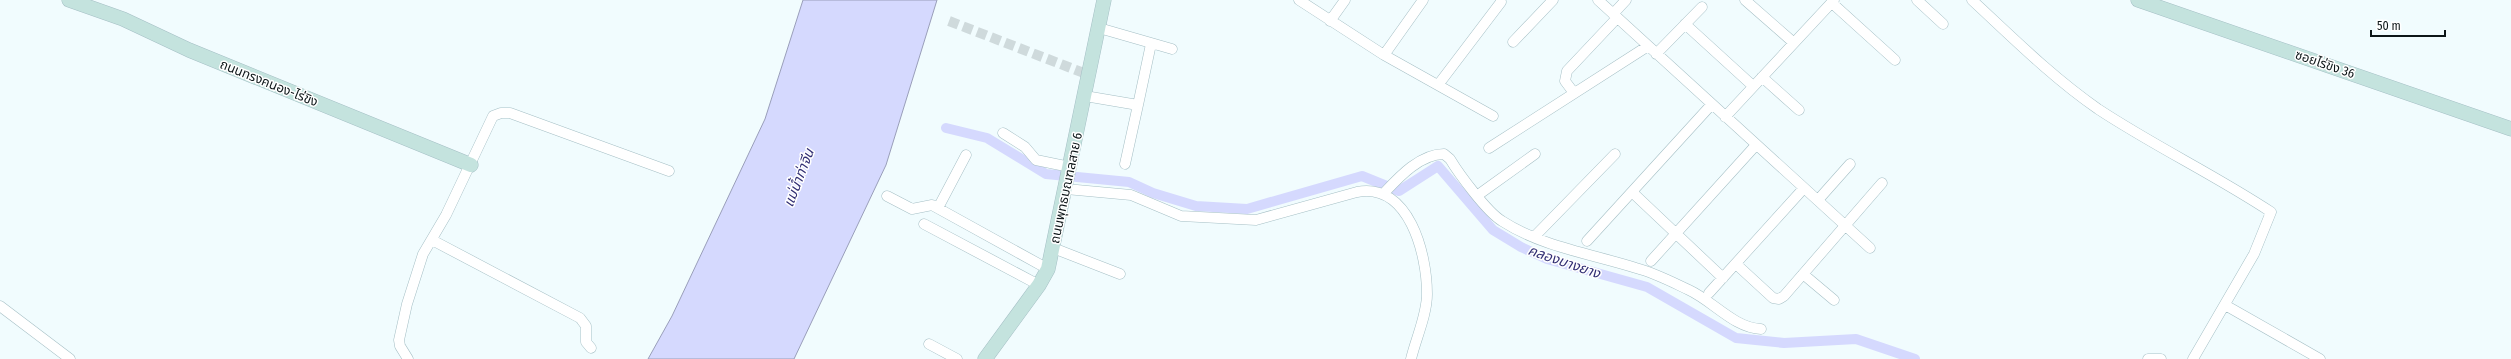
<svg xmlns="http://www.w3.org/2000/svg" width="2511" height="359" font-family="'Fira Sans Condensed','Noto Sans Thai',sans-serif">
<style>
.water{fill:#d5d9fe;stroke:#999eb9}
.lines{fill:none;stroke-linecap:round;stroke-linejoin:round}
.canal{stroke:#d5d9fe;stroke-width:10}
.street-tunnel{stroke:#cfdadc;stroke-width:10;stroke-dasharray:10 5;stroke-linecap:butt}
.street-casing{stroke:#a5bfc5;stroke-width:11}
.secondary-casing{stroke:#a5bfc5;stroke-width:15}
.street{stroke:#fff;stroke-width:10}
.secondary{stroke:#c4e3de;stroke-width:14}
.labels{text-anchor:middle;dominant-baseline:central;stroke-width:3;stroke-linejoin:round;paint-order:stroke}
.street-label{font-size:13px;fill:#0d1618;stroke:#fff}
.water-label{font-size:14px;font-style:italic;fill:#322f74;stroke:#fff}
</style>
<rect width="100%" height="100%" fill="#f1fcfe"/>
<path class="water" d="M803 0H937L886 165 794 359H648L672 316 765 119Z"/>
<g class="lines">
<path class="canal" d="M946 128 987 138 1046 174 1129 182 1153 193 1196 206 1247 209 1362 176 1399 191 1438 166 1493 230 1521 247 1547 259 1647 287 1736 338 1784 343 1856 339 1915 359"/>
<path class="street-tunnel" d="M949 21 1089 75"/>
<defs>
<path id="street" d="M1299 0 1384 55 1493 116
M1598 0 1870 248
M1745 0 1794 43
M1917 0 1943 24
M1972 0C2013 38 2052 77 2098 109 2154 146 2215 175 2271 212L2254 254 2193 359
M1832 3 1895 60
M1613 14 1626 0
M1330 21 1345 0
M1685 24 1753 86
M1099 28 1172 49
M1513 42 1553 0
M1656 54 1702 7
M1384 55 1423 0
M1762 77 1799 110
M1438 85 1501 2
M1574 93 1565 81 1567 71 1617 18
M1085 96 1138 105 1125 164
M1138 105 1151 44
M1725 117 1834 0
M1003 133 1025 147 1036 160 1070 167
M1489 148 1648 46
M1066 189 1131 195 1181 216 1256 220 1357 192C1409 182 1427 254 1427 294 1427 315 1416 338 1411 359
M1632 192 1723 278
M1384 193C1399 177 1420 154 1444 154L1450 159C1459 174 1487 212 1502 221 1542 247 1592 254 1636 268 1655 273 1672 282 1689 290 1713 301 1734 328 1761 329
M1478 195 1535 154
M887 196 912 209 932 205 1048 269
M1818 200 1850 164
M938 208 966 155
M924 224 1039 285
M1534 237 1615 154
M432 240 580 318 586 326V342L591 348
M1587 241 1712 104
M1053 248 1120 274
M1651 261 1756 145
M1736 264 1773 298 1779 299 1784 296 1882 183
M1803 274 1834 300
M1709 293 1804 188
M2225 305 2320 359
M0 306 70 359
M929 344 957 359
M408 359 400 346 399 340 407 304 423 254 446 215 493 116 501 113H510L669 171
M2148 359H2161"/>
<path id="secondary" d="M69 0 123 19 189 50 471 165
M2138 0 2511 129
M985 359 1039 285 1048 269 1104 0"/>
</defs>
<use href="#street" class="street-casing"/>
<use href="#secondary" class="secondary-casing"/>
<use href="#street" class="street"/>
<use href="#secondary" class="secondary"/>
</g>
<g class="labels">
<g class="street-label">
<text transform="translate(2325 64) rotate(19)">ซอยไร่ขิง 36</text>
<text transform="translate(269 83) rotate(22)">ถนนทรงคนอง-ไร่ขิง</text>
<text transform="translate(1066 188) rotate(-78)">ถนนพุทธมณฑลสาย 6</text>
</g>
<g class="water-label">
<text transform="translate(799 178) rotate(-69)">แม่น้ำท่าจีน</text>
<text transform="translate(1564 262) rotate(19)">คลองบางยาง</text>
</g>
</g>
<path d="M2371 30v6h74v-6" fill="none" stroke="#0d1618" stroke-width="2"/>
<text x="2377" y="30" font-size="12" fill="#0d1618" stroke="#ffffff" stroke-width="3" paint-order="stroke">50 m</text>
</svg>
